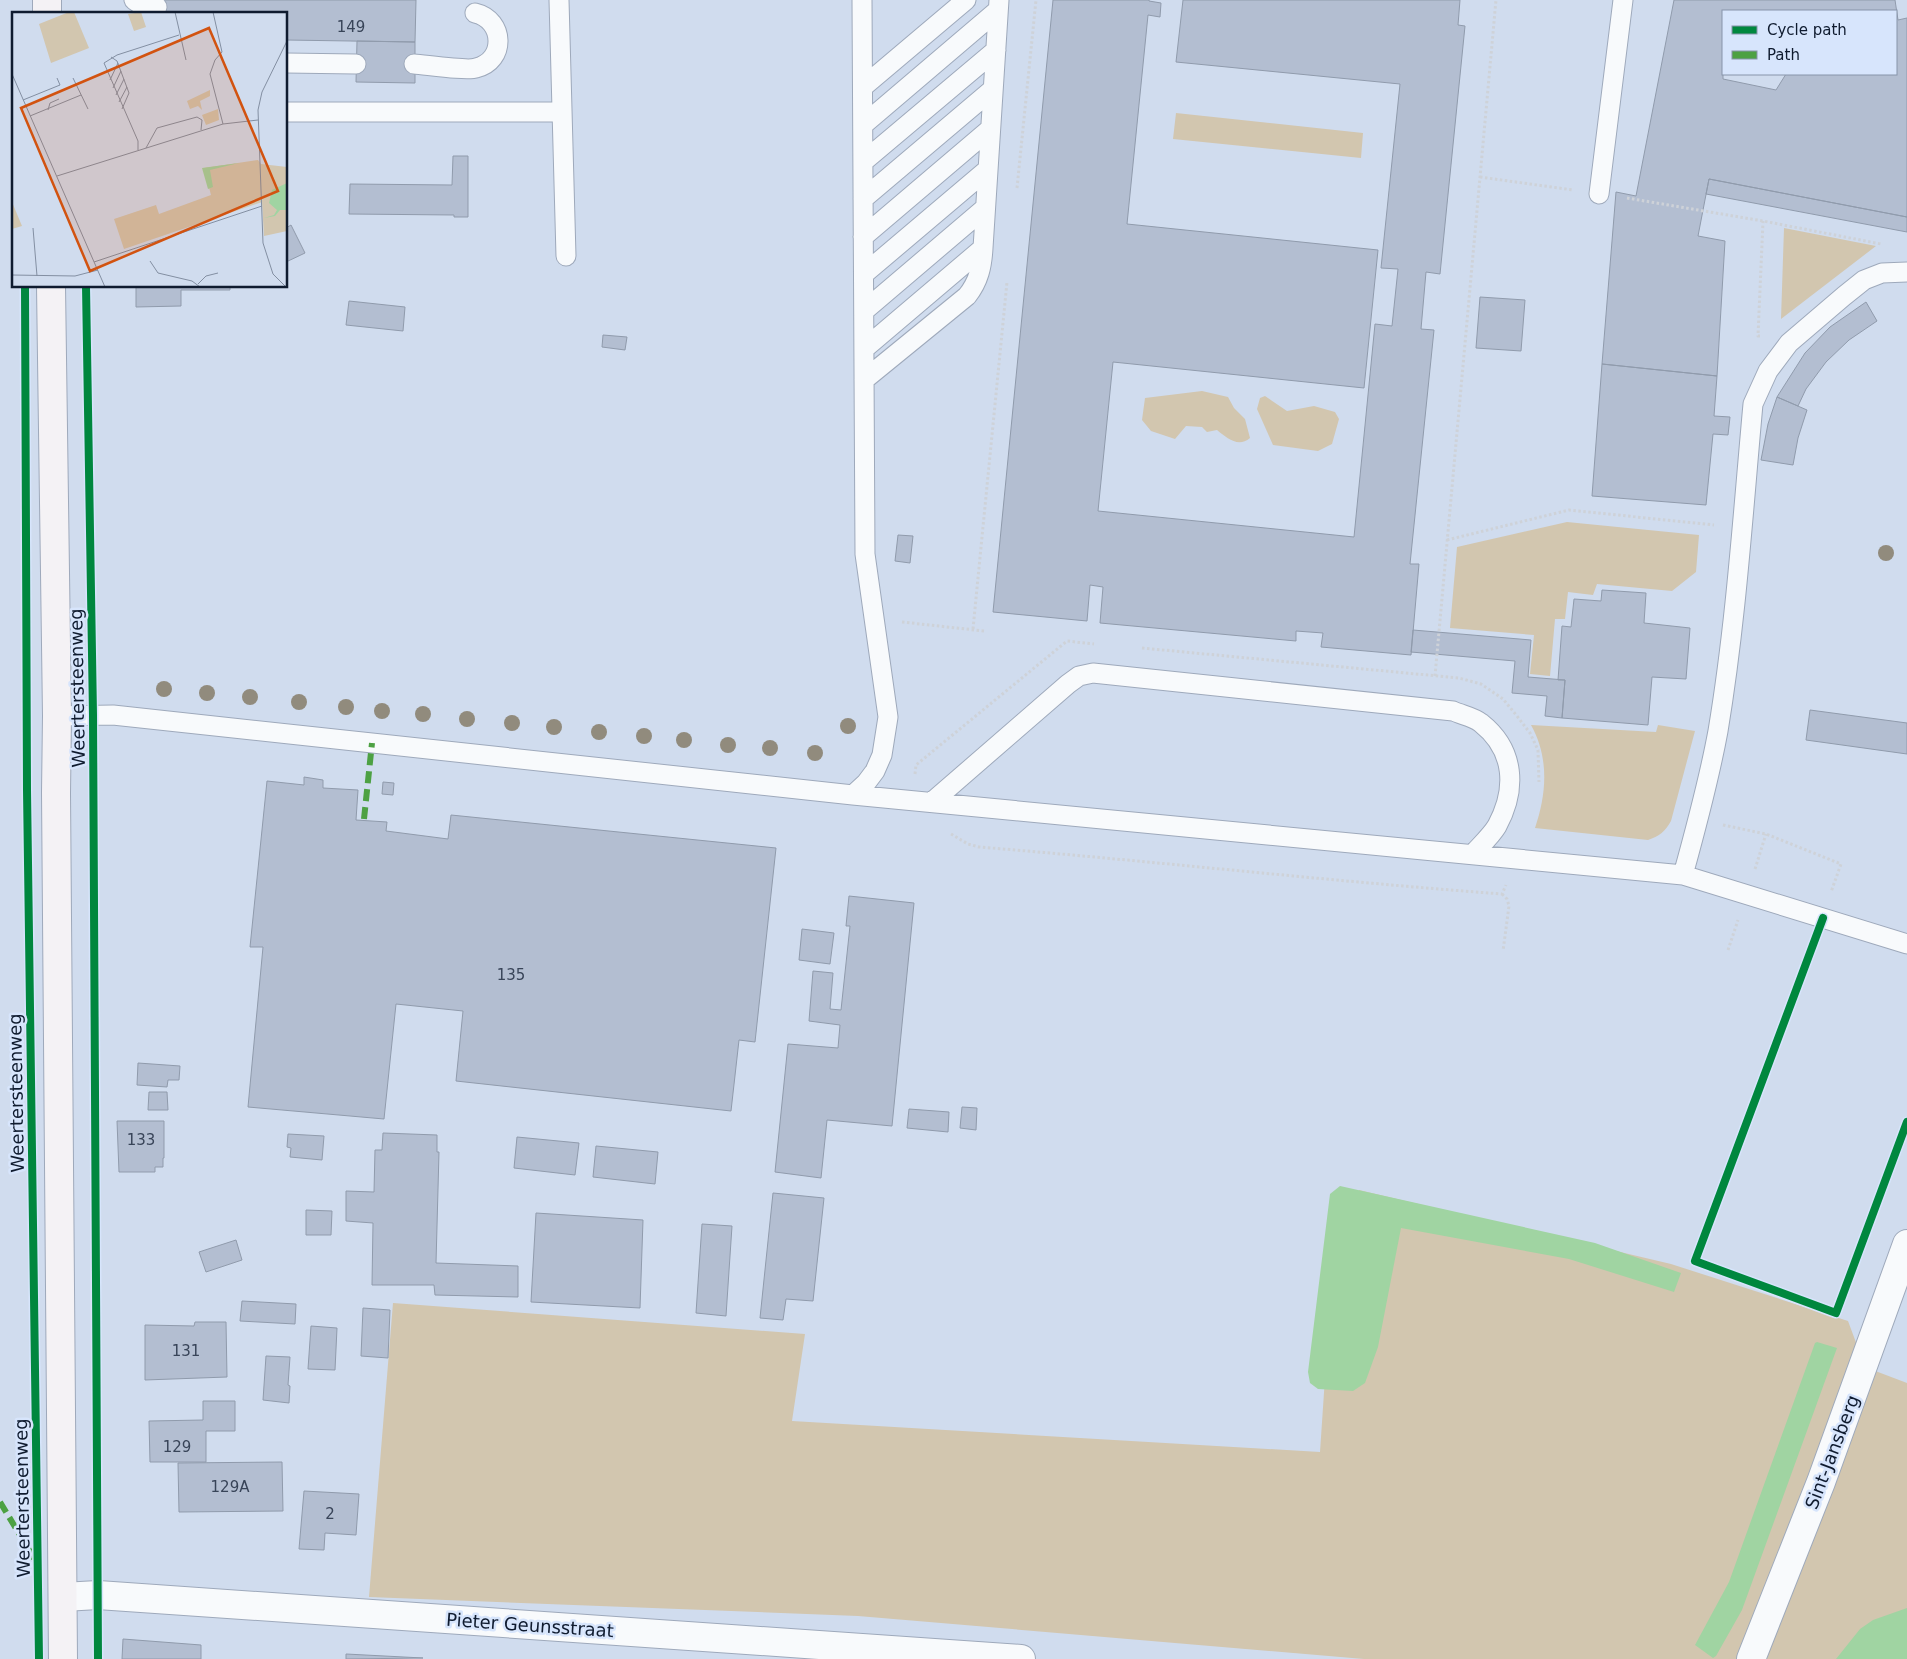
<svg xmlns="http://www.w3.org/2000/svg" width="1907" height="1659" font-family="'DejaVu Sans',sans-serif">
<style>
.green{fill:#d2c6af}
.water{fill:#a0d4a2}
.building{fill:#b3bed1;stroke:#909bac;fill-rule:evenodd}
.lines{fill:none;stroke-linecap:round;stroke-linejoin:round}
.service-casing{stroke:#9ea9bb;stroke-width:21}
.minor-casing{stroke:#9ea9bb;stroke-width:30}
.secondary-casing{stroke:#9ea9bb;stroke-width:30}
.path{stroke:#ced2d8;stroke-width:3;stroke-dasharray:2.5 2.5;stroke-linecap:butt}
.service{stroke:#f8fafc;stroke-width:19}
.minor{stroke:#f8fafc;stroke-width:28}
.secondary{stroke:#f4f2f5;stroke-width:28}
.quiet{stroke:#4da143;stroke-width:6;stroke-dasharray:12 6;stroke-linecap:butt}
.cycleway-casing{stroke:#d7e5fc;stroke-width:11}
.cycleway{stroke:#00873e;stroke-width:8}
.tree{fill:#918b7d}
.labels{text-anchor:middle;dominant-baseline:central;stroke-width:5;stroke-linejoin:round;paint-order:stroke}
.number-label{font-size:15px;fill:#384458}
.street-label{font-size:18px;fill:#0f1b2f;stroke:#d7e5fc}
.inset-road{fill:none;stroke:#838fa2;stroke-width:1}
.view{fill:#d25310;fill-opacity:0.15;stroke:#d25310;stroke-width:2.5}
.inset-edge{fill:none;stroke:#0f1b2f;stroke-width:2.5}
</style>
<rect width="100%" height="100%" fill="#d0dcee"/>
<path class="green" d="M1176 113 1363 133 1361 158 1173 139Z
M1784 228 1876 246 1781 319Z
M1202 391 1228 397 1234 408 1245 419 1250 438C1238 448 1227 438 1217 430L1207 432 1202 427 1186 426 1175 439 1151 431 1142 420 1145 398Z
M1265 396 1287 411 1314 406 1335 412 1339 419 1332 444 1318 451 1273 445 1257 409 1260 398Z
M1567 522 1699 535 1696 572 1672 591 1597 584 1593 595 1568 592 1565 619H1555L1550 676 1530 674 1534 635 1450 628 1457 547Z
M1531 725 1656 732 1658 725 1695 731 1671 821C1665 832 1659 836 1648 840L1535 828C1547 793 1549 757 1531 725Z
M1359 1190 1671 1264 1848 1321 1864 1364 1878 1372 1907 1383V1659H1364L858 1616 369 1597 393 1303 805 1334 792 1421 1320 1452 1329 1318 1357 1230Z"/>
<path class="water" d="M1340 1186 1595 1243 1681 1273 1674 1292 1569 1259 1401 1228 1378 1347 1365 1383 1353 1391 1318 1389 1310 1383 1308 1372 1330 1194Z
M1817 1342 1837 1348 1742 1610 1716 1656 1713 1658 1695 1645 1729 1582 1815 1343Z
M1907 1608V1659H1836L1860 1629 1873 1620Z"/>
<path class="building" d="M157 0H416L415 42 286 40V14H157Z
M1053 0H1149V1L1161 3 1160 17 1148 15 1127 224 1378 250 1364 388 1113 362 1098 511 1354 537 1375 324 1392 326 1398 269 1381 268 1400 84 1176 62 1183 0H1460L1458 25 1465 26 1440 274 1426 272 1421 329 1434 330 1410 564H1419L1411 655 1321 647 1323 633 1296 631V641L1100 623 1103 587 1090 585 1087 621 993 612Z
M1674 0H1895L1898 20 1907 18V217L1709 179 1698 236 1725 241 1717 376 1602 364 1616 192 1636 196ZM1723 11H1896V74H1786L1776 90 1723 79Z
M357 41 415 42V83L356 82Z
M453 156H468V217H454V215L349 214 350 184 452 185Z
M1709 179 1907 217V232L1706 194Z
M291 225 305 253 286 262V228Z
M136 286H230V290H181V306L136 307Z
M1480 297 1525 300 1521 351 1476 348Z
M349 301 405 307 403 331 346 325Z
M1866 302 1877 321 1849 340 1826 362 1806 389 1798 406 1777 397 1805 353 1830 327Z
M603 335 627 337 625 350 602 347Z
M1602 364 1717 376 1714 416 1730 417 1728 435 1713 434 1706 505 1592 496Z
M1777 397 1807 410 1798 438 1793 465 1761 460 1768 424Z
M898 535 913 536 910 563 895 561Z
M1602 590 1646 593 1644 623 1690 628 1686 679 1652 677 1648 725 1562 718 1565 680H1558L1562 626 1571 627 1574 599 1601 601Z
M1413 630 1531 640 1528 677 1565 680 1562 718 1545 716 1547 696 1512 693 1515 661 1411 652Z
M1810 710 1907 723V754L1806 740Z
M304 777 323 780V788L358 790 356 820 387 822 386 831 448 839 451 815 776 848 755 1042 739 1040 731 1111 456 1081 463 1011 396 1004 384 1119 248 1107 263 947H250L267 781 304 785Z
M383 782 394 783 393 795 382 794Z
M849 896 914 903 892 1126 827 1120 821 1178 775 1172 788 1044 838 1048 840 1025 809 1021 813 971 833 973 830 1009 841 1010 850 926H846Z
M802 929 834 933 830 964 799 960Z
M138 1063 180 1066 179 1080H168L167 1087 137 1085Z
M149 1092H167L168 1110H148Z
M962 1107 977 1108 976 1130 960 1128Z
M909 1109 949 1112 948 1132 907 1128Z
M117 1121H164V1158H163V1167H155V1172H119Z
M383 1133 437 1135V1152H439L436 1263 518 1266V1297L435 1295 434 1285H372L373 1223 346 1221V1191L374 1192 375 1150H382Z
M288 1134 324 1136 322 1160 290 1157 291 1148 287 1147Z
M517 1137 579 1143 575 1175 514 1168Z
M596 1146 658 1152 655 1184 593 1177Z
M773 1193 824 1198 813 1301 786 1299 783 1320 760 1318Z
M306 1210 332 1211 331 1235H306Z
M536 1213 643 1220 640 1308 531 1302Z
M702 1224 732 1226 726 1316 696 1313Z
M236 1240 242 1260 206 1272 199 1252Z
M242 1301 296 1304 295 1324 240 1321Z
M363 1308 390 1310 388 1358 361 1356Z
M195 1322H226L227 1377 145 1380V1325L194 1326Z
M311 1326 337 1328 335 1370 308 1369Z
M266 1356 290 1357 288 1385 290 1386 289 1403 263 1400Z
M203 1401H235V1431H206V1462H150L149 1421 203 1420Z
M282 1462 283 1511 179 1512 178 1463Z
M304 1491 359 1494 356 1535 325 1533 324 1550 299 1549Z
M123 1639 201 1645V1659H122Z
M346 1654 423 1658 346 1659Z"/>
<g class="lines">
<defs>
<path id="service" d="M134 0 143 6 157 7
M559 0 566 256
M286 63 356 64
M414 64C427 65 467 71 476 68 506 61 505 20 475 13
M863 87 966 0
M286 112H562
M863 125 998 10
M863 162 996 50
M1599 194 1623 0
M863 199 993 89
M863 237 990 129
M864 274 988 169
M864 311 985 208
M864 349 983 248
M864 380 967 296C979 281 982 266 983 248L999 0
M57 716 113 715 853 795 1683 875 1907 944
M853 795 866 783 875 771 882 755 888 717 865 554 862 0
M932 802 1068 684 1079 676 1093 673 1453 711C1462 715 1474 717 1481 723 1515 750 1517 789 1497 826 1491 836 1480 846 1472 855
M1683 875C1696 828 1709 780 1718 731 1736 623 1743 513 1753 404L1768 371 1789 343 1844 296 1864 280 1882 273 1907 272"/>
<path id="minor" d="M63 1597 98 1595 1021 1659
M1751 1659 1821 1482 1907 1244"/>
<path id="secondary" d="M47 0V14
M51 286 57 716 56 793 63 1659"/>
</defs>
<use href="#service" class="service-casing"/>
<use href="#minor" class="minor-casing"/>
<use href="#secondary" class="secondary-casing"/>
<path class="path" d="M1480 177 1573 190
M1017 188 1036 0
M1627 198 1763 221 1881 244
M1760 336H1758L1763 221
M1447 540 1569 510 1714 525
M902 622 984 631
M973 629 1007 282
M1142 648 1459 678 1481 684 1503 699 1517 716 1530 733 1538 750 1539 782
M1435 676 1496 0
M915 774 916 765 1067 641 1094 644
M1723 825 1766 834 1841 864 1831 892
M951 834 968 844 979 847C1153 861 1327 881 1502 894L1506 885
M1755 869 1766 834
M1502 894 1507 899 1509 906 1503 951
M1813 943 1695 1261 1836 1313 1907 1122
M1728 950 1738 920"/>
<use href="#service" class="service"/>
<use href="#minor" class="minor"/>
<use href="#secondary" class="secondary"/>
<path class="quiet" d="M364 819 372 743
M0 1502 35 1560"/>
<defs>
<path id="cycleway" d="M25 286 27 790 39 1659
M86 286 93 715 98 1659
M1823 918 1695 1261 1836 1313 1907 1122"/>
</defs>
<use href="#cycleway" class="cycleway-casing"/>
<use href="#cycleway" class="cycleway"/>
</g>
<g class="tree">
<circle cx="1886" cy="553" r="8"/>
<circle cx="164" cy="689" r="8"/>
<circle cx="207" cy="693" r="8"/>
<circle cx="250" cy="697" r="8"/>
<circle cx="299" cy="702" r="8"/>
<circle cx="346" cy="707" r="8"/>
<circle cx="382" cy="711" r="8"/>
<circle cx="423" cy="714" r="8"/>
<circle cx="467" cy="719" r="8"/>
<circle cx="512" cy="723" r="8"/>
<circle cx="848" cy="726" r="8"/>
<circle cx="554" cy="727" r="8"/>
<circle cx="599" cy="732" r="8"/>
<circle cx="644" cy="736" r="8"/>
<circle cx="684" cy="740" r="8"/>
<circle cx="728" cy="745" r="8"/>
<circle cx="770" cy="748" r="8"/>
<circle cx="815" cy="753" r="8"/>
</g>
<g class="labels">
<g class="number-label">
<text x="351" y="27">149</text>
<text x="511" y="975">135</text>
<text x="141" y="1140">133</text>
<text x="186" y="1351">131</text>
<text x="177" y="1447">129</text>
<text x="230" y="1487">129A</text>
<text x="330" y="1514">2</text>
</g>
<g class="street-label">
<text transform="translate(77 688) rotate(-91)">Weertersteenweg</text>
<text transform="translate(16 1093) rotate(-91)">Weertersteenweg</text>
<text transform="translate(1832 1452) rotate(-69)">Sint-Jansberg</text>
<text transform="translate(22 1498) rotate(-91)">Weertersteenweg</text>
<text transform="translate(530 1625) rotate(4)">Pieter Geunsstraat</text>
</g>
</g>
<g transform="translate(12 12)">
<rect width="275" height="275" fill="#d0dcee"/>
<path d="M57 0H62L77 36 39 51 27 12ZM129 0 134 15 122 19 116 2ZM198 78V84L188 89 190 98 186 94 178 97 175 89ZM206 97 207 108 194 113 190 103ZM246 148 249 152 275 155V219L252 224 250 190 112 237 102 207 144 193 147 202 199 183 192 156ZM0 190 10 214 0 217Z" fill="#d2c6af"/>
<path d="M227 151 198 158 201 175 196 177 190 156ZM275 171V198H268L263 204 252 206 262 203 265 198 257 191 260 178Z" fill="#a0d4a2"/>
<path class="inset-road" d="M163 0 174 48M201 0 210 40 203 48 198 62 211 112M99 45 105 49 117 81 110 97M0 62 93 275M61 66 76 97M98 68 106 51M101 76 109 59M104 83 112 67M11 88 48 73 45 66M107 90 115 75M36 98 38 91 47 87M18 104 69 83M134 136 145 116 185 105 190 108 189 118M126 138V129L92 51 105 43 167 23M45 164 211 112 246 108M21 216 25 264M138 249 146 261 180 269 188 275M82 250 250 194M0 263 63 264 86 258M186 272 194 264 206 261M274 275 261 262 251 231 246 98 250 80 275 29"/>
<path class="view" d="M197 16 266 179 78 259 9 96Z"/>
<rect width="275" height="275" class="inset-edge"/>
</g>
<rect x="1722" y="10" width="175" height="65" fill="#d7e5fc" stroke="#8794aa"/>
<rect x="1732" y="26" width="25" height="8" fill="#00873e" stroke="#8794aa"/>
<text x="1767" y="35" font-size="15" fill="#0f1b2f">Cycle path</text>
<rect x="1732" y="51" width="25" height="8" fill="#4da143" stroke="#8794aa"/>
<text x="1767" y="60" font-size="15" fill="#0f1b2f">Path</text>
</svg>
